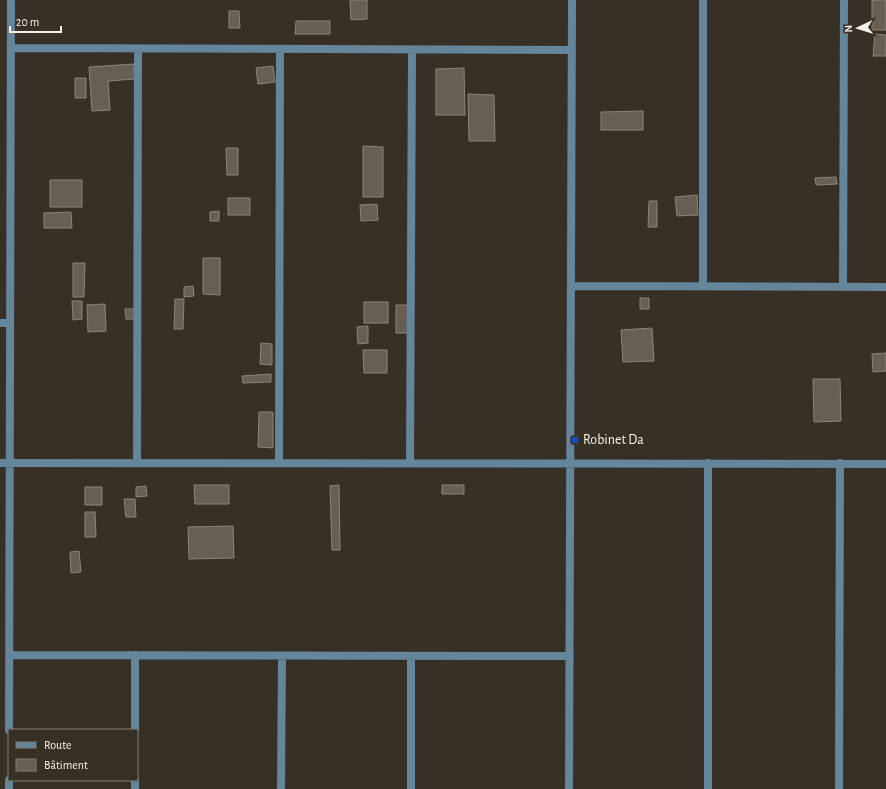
<svg xmlns="http://www.w3.org/2000/svg" width="886" height="789" font-family="'Alegreya Sans',sans-serif">
<style>
.building{fill:#675f54;stroke:#8e857a}
.lines{fill:none;stroke-linecap:round;stroke-linejoin:round}
.street{stroke:#65859a;stroke-width:8}
.transit-dot{fill:#1a4fb4;stroke:#373026;stroke-width:1.5}
.labels{text-anchor:middle;dominant-baseline:central;stroke-width:3;stroke-linejoin:round;paint-order:stroke}
.poi-label{font-size:14px;fill:#f5f0e9;stroke:#373026;text-anchor:start}
</style>
<rect width="100%" height="100%" fill="#373026"/>
<path class="building" d="M350 0H367V19L351 20Z
M872 0H886V30H872Z
M229 11H239L240 28H229Z
M296 21H330V34H295Z
M875 34 886 35V56H873Z
M134 64 135 79 108 81 110 110 92 111 89 67Z
M273 66 275 82 258 84 256 68Z
M464 68 465 115H436V69Z
M75 78H86V98H75Z
M468 94 494 95 495 141H469Z
M643 111V130H601V112Z
M363 146 383 147V197H363Z
M226 148H238V175H227Z
M836 177 837 184 816 185 815 178Z
M50 180H82V207H50Z
M697 195 698 215 677 216 675 197Z
M228 198H250V215H228Z
M649 201H657V227H648Z
M377 204 378 220 361 221 360 205Z
M219 211V221H210V212Z
M71 212 72 228H44V213Z
M203 258H220V295L203 294Z
M73 263H85L84 297H73Z
M193 286 194 296 184 297V287Z
M640 298H649V309H640Z
M175 299H184L183 329H174Z
M72 301H82V319L73 320Z
M364 302H388V323H364Z
M105 304 106 331 88 332 87 305Z
M396 305H409V333H396Z
M125 309H135V319H126Z
M368 326V343L358 344 357 327Z
M652 328 654 361 623 362 621 330Z
M261 343 272 344V365L260 364Z
M363 350H387V373H364Z
M886 353V371L873 372 872 354Z
M271 374V382L243 383 242 376Z
M813 379H840L841 421 814 422Z
M259 412H273V448L258 447Z
M194 485H229V504H195Z
M339 485 340 550H332L330 486Z
M442 485H464V494H442Z
M146 486 147 496 136 497V487Z
M85 487H102V505H85Z
M124 499H135L136 517H126Z
M85 512H95L96 537H85Z
M233 526 234 558 189 559 188 527Z
M79 551 81 572 71 573 70 552Z"/>
<g class="lines">
<path class="street" d="M11 48 572 50
M571 286 886 287
M703 286V0
M843 287 844 0
M0 323H10
M0 463 886 464
M137 463 138 49
M279 463 280 49
M410 463 412 50
M10 655 570 656
M9 730 11 0
M135 730V655
M9 789V780
M135 789V780
M281 789 282 656
M411 789V656
M569 789 572 0
M708 789V463
M839 789 840 463"/>
</g>
<rect class="transit-dot" x="571" y="436" width="8" height="8" rx="2"/>
<g class="labels">
<g class="poi-label">
<text x="583" y="440">Robinet Da</text>
</g>
</g>
<rect x="8" y="729" width="130" height="52" fill="#373026" stroke="#837d74"/>
<rect x="16" y="742" width="20" height="6" fill="#65859a" stroke="#837d74"/>
<text x="44" y="749" font-size="12" fill="#f5f0e9">Route</text>
<rect x="16" y="759" width="20" height="12" fill="#675f54" stroke="#837d74"/>
<text x="44" y="769" font-size="12" fill="#f5f0e9">Bâtiment</text>
<g transform="translate(858 28) rotate(266)" stroke="#373026" stroke-width="3" paint-order="stroke">
<path d="M0-3L7 15L0 10L-7 15Z" fill="#f5f0e9"/>
<text y="-6" font-size="11" font-weight="bold" text-anchor="middle" fill="#f5f0e9">N</text>
</g>
<path d="M10 26v6h51v-6" fill="none" stroke="#f5f0e9" stroke-width="2"/>
<text x="16" y="26" font-size="12" fill="#f5f0e9" stroke="#373026" stroke-width="3" paint-order="stroke">20 m</text>
</svg>
